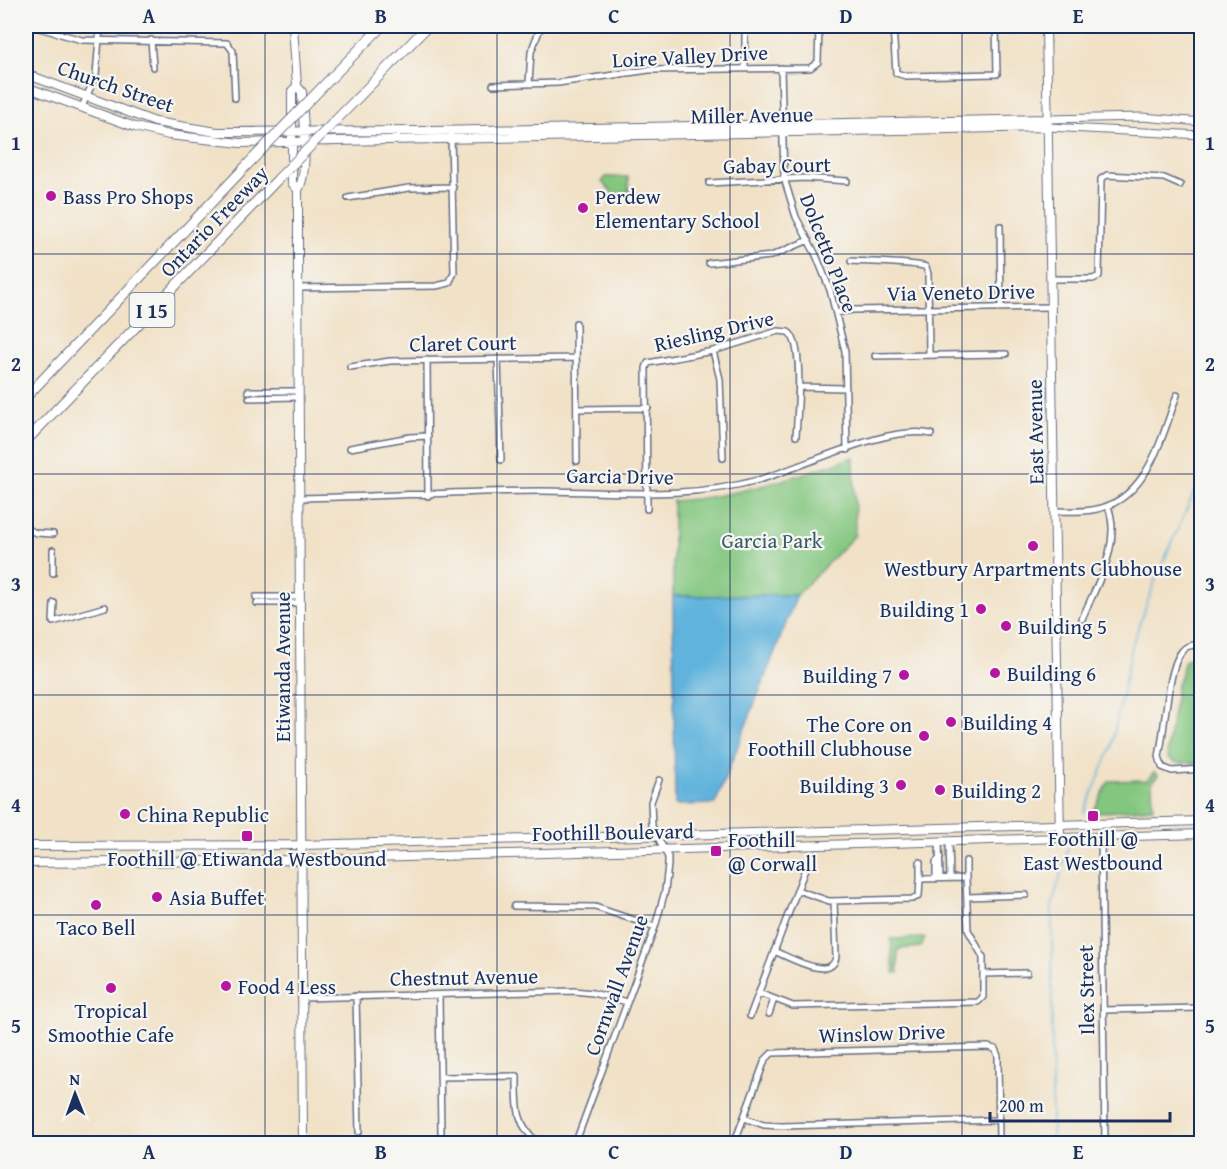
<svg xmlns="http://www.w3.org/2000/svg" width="1227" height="1169" font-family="'Gentium Book Plus',serif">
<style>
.green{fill:#83c67e;stroke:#4f7a6e;stroke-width:1.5}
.water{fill:#61b3dc;stroke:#3e719d;stroke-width:1.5}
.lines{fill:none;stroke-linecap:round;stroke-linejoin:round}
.stream{stroke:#61b3dc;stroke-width:1.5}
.minor-casing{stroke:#666d82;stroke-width:8}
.tertiary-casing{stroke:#666d82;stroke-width:9}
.secondary-casing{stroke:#666d82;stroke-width:10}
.primary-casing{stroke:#666d82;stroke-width:10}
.motorway-casing{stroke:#666d82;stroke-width:11}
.minor{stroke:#fff;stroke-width:5}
.tertiary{stroke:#fff;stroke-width:7}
.secondary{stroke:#fff;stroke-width:8}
.primary{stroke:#fff;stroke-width:8}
.motorway{stroke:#fff;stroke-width:9}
.motorway-bridge-casing{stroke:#666d82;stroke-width:11;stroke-linecap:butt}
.motorway-bridge{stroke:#fff;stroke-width:9}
.grid{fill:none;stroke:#1b2f5e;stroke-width:1.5;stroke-opacity:0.55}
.poi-dot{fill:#b5179e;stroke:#f6f6f2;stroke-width:2}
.labels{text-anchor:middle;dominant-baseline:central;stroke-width:4.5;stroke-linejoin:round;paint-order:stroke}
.shield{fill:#f6f6f2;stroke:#5d6b8a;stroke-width:1.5}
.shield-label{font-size:20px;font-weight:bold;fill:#1b2f5e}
.street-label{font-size:21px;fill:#1b2f5e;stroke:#f6f6f2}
.poi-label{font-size:21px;fill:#1b2f5e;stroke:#f6f6f2;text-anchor:start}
.park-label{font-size:21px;fill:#3a5c68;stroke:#f6f6f2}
.neatline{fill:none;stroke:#1b2f5e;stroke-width:2}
.grid-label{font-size:20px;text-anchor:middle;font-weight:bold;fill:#1b2f5e}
</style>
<rect width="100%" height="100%" fill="#f6f6f2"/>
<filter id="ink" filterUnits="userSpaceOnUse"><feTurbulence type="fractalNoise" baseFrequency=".0167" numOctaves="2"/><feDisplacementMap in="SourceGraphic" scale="12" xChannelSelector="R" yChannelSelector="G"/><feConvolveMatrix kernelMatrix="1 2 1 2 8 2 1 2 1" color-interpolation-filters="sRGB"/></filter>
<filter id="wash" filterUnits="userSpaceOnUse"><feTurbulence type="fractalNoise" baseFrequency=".008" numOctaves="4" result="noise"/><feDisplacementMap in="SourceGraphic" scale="24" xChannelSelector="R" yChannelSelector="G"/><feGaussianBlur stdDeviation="1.35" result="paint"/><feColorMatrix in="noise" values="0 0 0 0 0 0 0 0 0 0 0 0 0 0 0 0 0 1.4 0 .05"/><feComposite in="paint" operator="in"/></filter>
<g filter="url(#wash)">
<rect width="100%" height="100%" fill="#f1e1c6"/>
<path class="green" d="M606 177H628L629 192H624L619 200 602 182Z
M854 457 855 535 797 595 673 596V501C737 497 794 477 854 457Z
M1196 655 1201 658V763H1176L1168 758 1167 752 1177 685 1185 660Z
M1154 772 1158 775 1152 782 1153 808 1095 813V808L1109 781 1147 780Z
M925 938 921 947 898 949V973H894V969L897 966H893L891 939Z"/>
<path class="water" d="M797 595 715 804 675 805 673 596Z"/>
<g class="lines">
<path class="stream" d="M1084 813 1111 748 1133 642 1155 581 1202 474
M1052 1144V906L1068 848"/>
</g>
</g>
<g filter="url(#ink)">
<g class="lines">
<defs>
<path id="minor" d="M32 26 82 40 227 43 233 51 235 98
M745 26V69
M893 26 896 73 906 76 997 74 996 26
M151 40 153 67
M781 68 784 178 796 217 816 255 830 290 845 351 847 450
M529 84 531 52 541 26
M493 85 558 83 649 70 810 68 818 62 819 26
M82 107 96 75 100 26
M709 183 805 178 847 181
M348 198 409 188 453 187
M1000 226 1001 307
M851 261C864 262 919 263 926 267L928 274 929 355
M709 263 771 256 809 240
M1051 279H1093L1099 276 1101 179 1107 175 1164 178 1180 185
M298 288 436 286 449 283 454 273 451 135
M836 313 852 310 1051 307
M576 323 577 461
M713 351 720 379 723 458
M875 356 1006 354
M498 359 501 460
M427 360 428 496
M350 367 390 361 576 358
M799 387 845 388
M248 391H299
M249 398 299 397
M577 409 648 408
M350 448 410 437 428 436
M299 498C380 497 460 491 540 491 613 491 687 500 758 480 804 467 888 424 931 434
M647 509 646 368 648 363 713 351 778 331 788 332C805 342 797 417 796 436
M1054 511C1067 511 1080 512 1092 510 1147 502 1161 439 1177 395
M26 528 36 533 53 534
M53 550V573
M256 597H300
M54 603 53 622 105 607
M257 603H300
M1082 619C1097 583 1122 545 1108 506
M1202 650 1194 645C1189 646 1186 646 1182 651 1167 669 1165 731 1159 756L1162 767 1172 771 1202 769
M1101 836 1105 1144
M939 842 940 878
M949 842 950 878
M966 861V878
M920 862V879
M936 879V862L940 858
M967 897 1026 895
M514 906 595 907 655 927
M774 951C789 957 832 982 836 957L834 901
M983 974 1027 973
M759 993 793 1006 978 1002 983 997V957L968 930 966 878 920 879 919 896 912 899 829 901 797 890
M439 995 441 1132
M356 996 359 1132
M301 998 574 991 593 993 627 1002
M1103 1010 1202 1008
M769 1014 774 999
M750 1016 807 864
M440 1077 517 1076C517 1104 515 1126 540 1144
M744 1118 764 1125 782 1126 999 1120
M575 1144 655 927 665 891 668 865V857L652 826 651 802 659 780
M734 1144 765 1060 772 1053 988 1047 995 1049 998 1056 999 1144"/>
<path id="tertiary" d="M1048 119 1142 117 1202 122
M1048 127 1202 135"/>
<path id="secondary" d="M293 26 297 86 302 92C302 116 310 171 298 190V263L303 1144
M1046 26 1060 838
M26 74 155 122 217 132 433 131 1048 119
M297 86 292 91V183L298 190
M26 87 135 127 169 135 240 143 1048 127"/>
<path id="primary" d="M26 846 301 845 1202 821
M26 863 302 860 1202 834"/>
<path id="motorway" d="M333 76 382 26
M337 119 428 26
M26 397 248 164
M26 441 279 178"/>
</defs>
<use href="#minor" class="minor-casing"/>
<use href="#tertiary" class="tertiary-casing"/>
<use href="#secondary" class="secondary-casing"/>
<use href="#primary" class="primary-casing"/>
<use href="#motorway" class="motorway-casing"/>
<use href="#minor" class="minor"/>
<use href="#tertiary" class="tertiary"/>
<use href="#secondary" class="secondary"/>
<use href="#primary" class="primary"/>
<use href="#motorway" class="motorway"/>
<defs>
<path id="motorway-bridge" d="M248 164 333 76
M279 178 337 119"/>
</defs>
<use href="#motorway-bridge" class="motorway-bridge-casing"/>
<use href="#motorway-bridge" class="motorway-bridge"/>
</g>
</g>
<path class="grid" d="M265 26V1144M497 26V1144M730 26V1144M962 26V1144M26 254H1202M26 474H1202M26 695H1202M26 915H1202"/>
<g class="poi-dot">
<circle cx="51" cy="196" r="6"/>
<circle cx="583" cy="208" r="6"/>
<circle cx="1033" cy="546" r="6"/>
<circle cx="981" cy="609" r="6"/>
<circle cx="1006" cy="626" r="6"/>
<circle cx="995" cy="673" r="6"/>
<circle cx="904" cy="675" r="6"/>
<circle cx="951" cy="722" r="6"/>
<circle cx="924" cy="736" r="6"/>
<circle cx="901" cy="785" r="6"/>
<circle cx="940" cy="790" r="6"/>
<circle cx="125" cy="814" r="6"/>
<rect x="1087" y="810" width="12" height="12" rx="3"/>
<rect x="241" y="830" width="12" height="12" rx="3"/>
<rect x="710" y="845" width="12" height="12" rx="3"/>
<circle cx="157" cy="897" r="6"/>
<circle cx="96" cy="905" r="6"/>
<circle cx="226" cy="986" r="6"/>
<circle cx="111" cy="988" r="6"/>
</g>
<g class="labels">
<rect class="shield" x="129.5" y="293" width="45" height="34" rx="4.5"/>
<g class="shield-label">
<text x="152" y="310">I 15</text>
</g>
<g class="street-label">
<text transform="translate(690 56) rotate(-3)">Loire Valley Drive</text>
<text transform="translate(116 86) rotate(19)">Church Street</text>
<text transform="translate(752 115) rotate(-1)">Miller Avenue</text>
<text transform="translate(777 165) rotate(-1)">Gabay Court</text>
<text transform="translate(214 221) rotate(-46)">Ontario Freeway</text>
<text transform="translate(829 253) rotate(69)">Dolcetto Place</text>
<text transform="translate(961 292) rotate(-1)">Via Veneto Drive</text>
<text transform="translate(714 331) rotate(-13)">Riesling Drive</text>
<text transform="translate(463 343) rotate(-1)">Claret Court</text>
<text transform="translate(1035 432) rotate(-91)">East Avenue</text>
<text transform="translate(620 476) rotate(1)">Garcia Drive</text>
<text transform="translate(282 667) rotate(-90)">Etiwanda Avenue</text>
<text transform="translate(613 832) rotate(-1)">Foothill Boulevard</text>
<text transform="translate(464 977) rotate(-1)">Chestnut Avenue</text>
<text transform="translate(616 985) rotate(-70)">Cornwall Avenue</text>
<text transform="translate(1086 990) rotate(-91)">Ilex Street</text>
<text transform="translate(882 1033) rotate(-2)">Winslow Drive</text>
</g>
<g class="poi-label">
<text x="63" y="196">Bass Pro Shops</text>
<text x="595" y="196">Perdew<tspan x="595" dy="24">Elementary School</tspan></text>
<text x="1033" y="568" text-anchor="middle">Westbury Arpartments Clubhouse</text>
<text x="969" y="609" text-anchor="end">Building 1</text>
<text x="1018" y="626">Building 5</text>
<text x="1007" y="673">Building 6</text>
<text x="892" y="675" text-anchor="end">Building 7</text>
<text x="963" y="722">Building 4</text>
<text x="912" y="724" text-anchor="end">The Core on<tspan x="912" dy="24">Foothill Clubhouse</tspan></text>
<text x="889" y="785" text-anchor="end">Building 3</text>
<text x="952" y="790">Building 2</text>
<text x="137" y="814">China Republic</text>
<text x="1093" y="838" text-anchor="middle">Foothill @<tspan x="1093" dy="24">East Westbound</tspan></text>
<text x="728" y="839">Foothill<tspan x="728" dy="24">@ Corwall</tspan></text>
<text x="247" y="858" text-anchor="middle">Foothill @ Etiwanda Westbound</text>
<text x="169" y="897">Asia Buffet</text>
<text x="96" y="927" text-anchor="middle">Taco Bell</text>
<text x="238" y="986">Food 4 Less</text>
<text x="111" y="1010" text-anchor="middle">Tropical<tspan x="111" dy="24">Smoothie Cafe</tspan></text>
</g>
<g class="park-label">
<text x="772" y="540">Garcia Park</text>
</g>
</g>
<rect width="1227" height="1169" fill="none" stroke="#f6f6f2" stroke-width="66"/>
<g transform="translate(75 1094) rotate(359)" stroke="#f6f6f2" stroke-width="4.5" paint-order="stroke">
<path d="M0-4.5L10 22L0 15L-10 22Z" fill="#1b2f5e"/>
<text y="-9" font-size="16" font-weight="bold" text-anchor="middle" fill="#1b2f5e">N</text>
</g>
<path d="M990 1112v9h180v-9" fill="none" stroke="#1b2f5e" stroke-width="3"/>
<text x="999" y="1112" font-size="18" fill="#1b2f5e" stroke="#f6f6f2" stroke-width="4.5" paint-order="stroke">200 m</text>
<rect x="33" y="33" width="1161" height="1103" class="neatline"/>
<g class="grid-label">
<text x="149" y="23">A</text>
<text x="381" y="23">B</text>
<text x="614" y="23">C</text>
<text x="846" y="23">D</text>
<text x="1078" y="23">E</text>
<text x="16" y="150">1</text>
<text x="1210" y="150">1</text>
<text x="16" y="371">2</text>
<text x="1210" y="371">2</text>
<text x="16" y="591">3</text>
<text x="1210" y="591">3</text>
<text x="16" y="812">4</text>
<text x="1210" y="812">4</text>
<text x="16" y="1033">5</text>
<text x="1210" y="1033">5</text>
<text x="149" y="1159">A</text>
<text x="381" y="1159">B</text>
<text x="614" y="1159">C</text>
<text x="846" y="1159">D</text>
<text x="1078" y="1159">E</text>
</g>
</svg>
